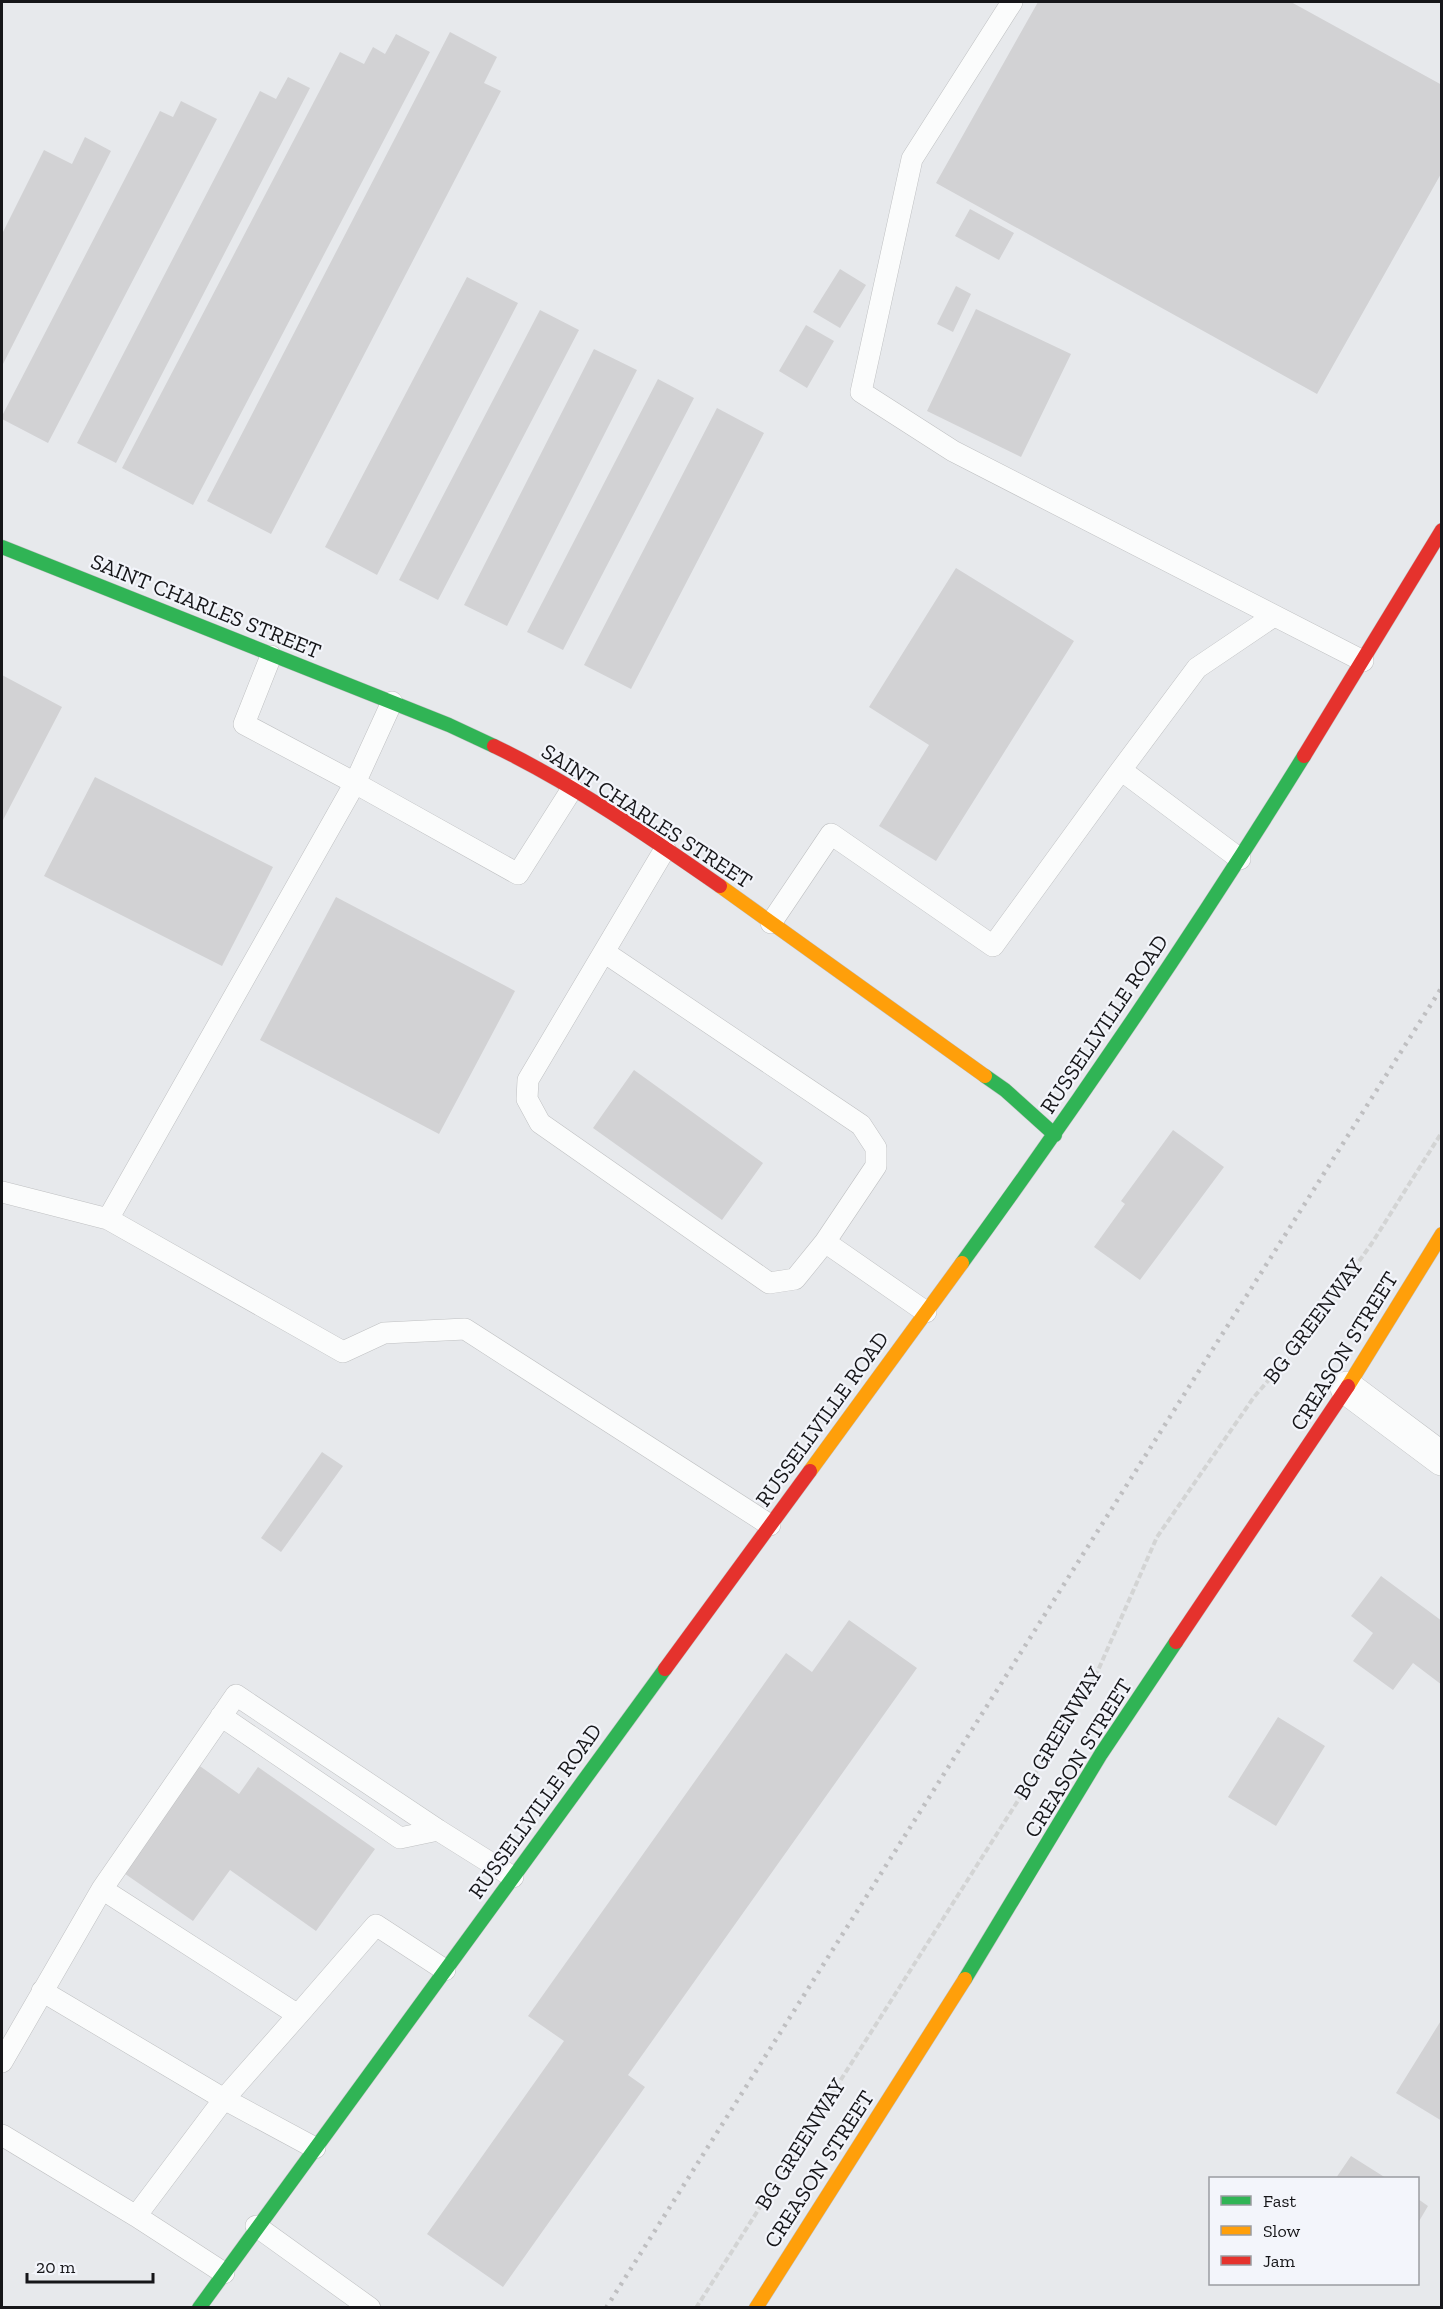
<svg xmlns="http://www.w3.org/2000/svg" width="1443" height="2309" font-family="'Zilla Slab',serif">
<style>
.building{fill:#d2d2d4}
.lines{fill:none;stroke-linecap:round;stroke-linejoin:round}
.lane-casing{stroke:#bfc0c2;stroke-width:22}
.street-casing{stroke:#bfc0c2;stroke-width:34}
.fast-casing{stroke:#bfc0c2;stroke-width:15}
.slow-casing{stroke:#bfc0c2;stroke-width:15}
.jam-casing{stroke:#bfc0c2;stroke-width:15}
.path{stroke:#d3d4d4;stroke-width:4;stroke-dasharray:6 3;stroke-linecap:butt}
.lane{stroke:#fbfcfc;stroke-width:21}
.street{stroke:#fbfcfc;stroke-width:33}
.fast{stroke:#30b455;stroke-width:14}
.slow{stroke:#ff9f0a;stroke-width:14}
.jam{stroke:#e5322d;stroke-width:14}
.rail{stroke:#bfbfc1;stroke-width:4.5;stroke-dasharray:3 6;stroke-linecap:butt}
.labels{text-anchor:middle;dominant-baseline:central;stroke-width:4.5;stroke-linejoin:round;paint-order:stroke}
.street-label{font-size:22px;fill:#161619;stroke:#f3f5fb}
</style>
<rect width="100%" height="100%" fill="#e7e9ec"/>
<path class="building" d="M1038 2H1291L1442 85V172L1317 394 936 183Z
M450 32 497 57 484 83 501 91 271 534 207 501Z
M396 34 430 52 193 505 122 468 340 52 364 64 373 47 385 54Z
M288 77 310 88 116 463 77 443 260 91 276 99Z
M181 101 217 119 48 443 2 419V416L160 111 173 117Z
M85 137 111 151 2 366V234L44 150 72 164Z
M970 209 1014 233 999 260 955 236Z
M840 269 866 285 840 328 813 312Z
M467 277 518 303 377 575 325 547Z
M956 286 971 294 953 332 937 324Z
M976 309 1071 354 1021 457 927 411Z
M540 310 579 330 438 600 399 580Z
M806 325 834 341 807 388 779 371Z
M594 349 637 370 507 626 464 605Z
M658 379 694 398 563 650 527 632Z
M717 408 764 433 631 689 584 665Z
M956 568 1074 641 936 861 879 826 929 745 869 707Z
M2 675 62 707 2 822Z
M95 777 273 867 222 966 44 876Z
M336 897 515 991 439 1134 260 1040Z
M634 1070 763 1163 722 1220 593 1128Z
M1173 1130 1224 1167 1140 1280 1094 1247 1125 1204 1121 1201Z
M322 1452 343 1466 281 1552 261 1538Z
M1381 1576 1442 1621V1685L1413 1663 1393 1690 1353 1661 1373 1633 1351 1616Z
M849 1620 917 1668 628 2075 645 2087 503 2287 427 2234 564 2041 528 2016 786 1653 812 1672Z
M1278 1717 1325 1746 1276 1826 1228 1797Z
M197 1764 239 1794 258 1767 375 1849 316 1931 230 1870 193 1921 121 1871Z
M1442 2019V2121L1396 2093Z
M1351 2156 1386 2178H1336Z
M1418 2199 1428 2206 1418 2223Z"/>
<g class="lines">
<defs>
<path id="lane" d="M1012 2 912 159 861 392 953 451 1363 661
M392 702 355 783 518 874 572 789
M1121 770 1197 668 1274 616
M771 923 831 834 993 946 1121 770 1240 859
M604 952 861 1125 876 1148V1166L825 1242 795 1279 769 1283 540 1123 527 1099 528 1080 665 849
M2 1192 108 1219 343 1352 384 1333 465 1329 770 1525
M108 1219 355 783 244 724 271 656
M825 1242 926 1312
M221 1716 400 1838 438 1830
M445 1970 376 1925 298 2015 102 1889 236 1695 438 1830 513 1877
M42 1991 224 2099 315 2148
M2 2062 102 1889
M2 2135 136 2216 224 2099 298 2015
M136 2216 224 2273
M256 2226 370 2308"/>
<path id="street" d="M1347 1388 1442 1459"/>
<path id="fast" d="M2 547 449 725 494 746
M985 1076 1005 1090 1055 1135
M962 1263C1082 1098 1196 930 1304 756
M965 1979 1101 1754 1176 1642
M199 2308 665 1669"/>
<path id="slow" d="M720 886 985 1076
M1348 1386 1442 1234
M810 1471 962 1263
M756 2308 965 1979"/>
<path id="jam" d="M494 746C573 784 648 836 720 886
M1304 756 1442 530
M1176 1642 1348 1386
M665 1669 810 1471"/>
</defs>
<use href="#lane" class="lane-casing"/>
<use href="#street" class="street-casing"/>
<use href="#fast" class="fast-casing"/>
<use href="#slow" class="slow-casing"/>
<use href="#jam" class="jam-casing"/>
<path class="path" d="M696 2308 1092 1684 1157 1537 1254 1397 1304 1339 1372 1243 1442 1132"/>
<use href="#lane" class="lane"/>
<use href="#street" class="street"/>
<use href="#fast" class="fast"/>
<use href="#slow" class="slow"/>
<use href="#jam" class="jam"/>
<path class="rail" d="M606 2308 1442 987"/>
</g>
<g class="labels">
<g class="street-label">
<text transform="translate(206 606) rotate(22)">SAINT CHARLES STREET</text>
<text transform="translate(647 816) rotate(33)">SAINT CHARLES STREET</text>
<text transform="translate(1104 1024) rotate(-56)">RUSSELLVILLE ROAD</text>
<text transform="translate(1313 1321) rotate(-53)">BG GREENWAY</text>
<text transform="translate(1344 1351) rotate(-58)">CREASON STREET</text>
<text transform="translate(822 1419) rotate(-54)">RUSSELLVILLE ROAD</text>
<text transform="translate(1058 1733) rotate(-59)">BG GREENWAY</text>
<text transform="translate(1078 1758) rotate(-58)">CREASON STREET</text>
<text transform="translate(535 1811) rotate(-54)">RUSSELLVILLE ROAD</text>
<text transform="translate(800 2144) rotate(-58)">BG GREENWAY</text>
<text transform="translate(819 2169) rotate(-57)">CREASON STREET</text>
</g>
</g>
<rect width="1443" height="2309" fill="none" stroke="#161619" stroke-width="6"/>
<rect x="1209" y="2177" width="210" height="108" fill="#f3f5fb" stroke="#9b9ca1" stroke-width="1.5"/>
<rect x="1221" y="2196" width="30" height="9" fill="#30b455" stroke="#9b9ca1" stroke-width="1.5"/>
<text x="1263" y="2207" font-size="18" fill="#161619">Fast</text>
<rect x="1221" y="2226" width="30" height="9" fill="#ff9f0a" stroke="#9b9ca1" stroke-width="1.5"/>
<text x="1263" y="2237" font-size="18" fill="#161619">Slow</text>
<rect x="1221" y="2256" width="30" height="9" fill="#e5322d" stroke="#9b9ca1" stroke-width="1.5"/>
<text x="1263" y="2267" font-size="18" fill="#161619">Jam</text>
<path d="M27 2273v9h126v-9" fill="none" stroke="#161619" stroke-width="3"/>
<text x="36" y="2273" font-size="18" fill="#161619" stroke="#f3f5fb" stroke-width="4.5" paint-order="stroke">20 m</text>
</svg>
